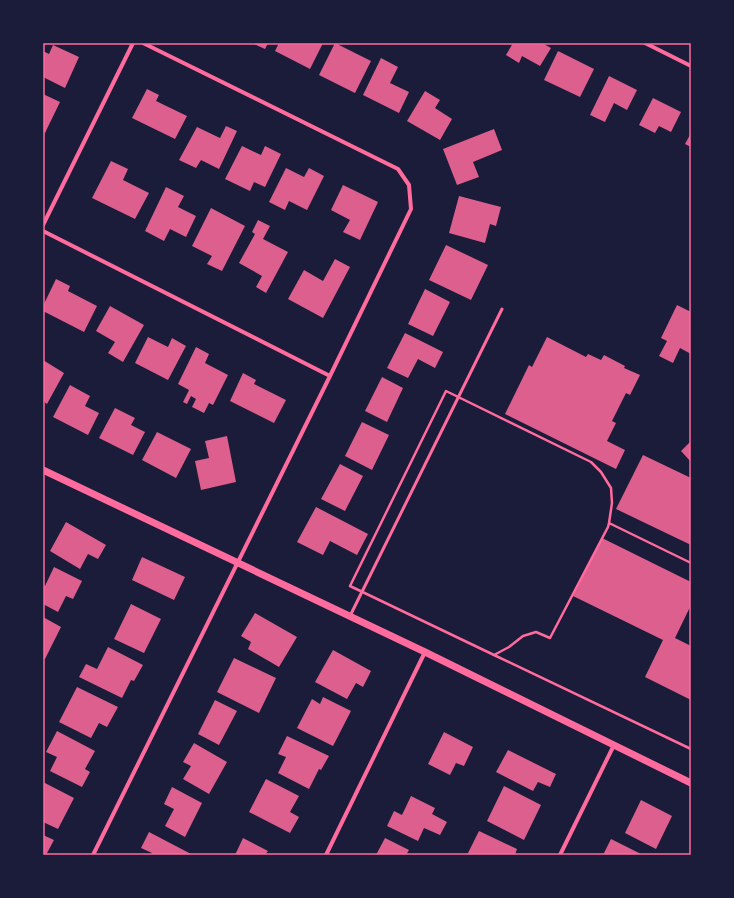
<svg xmlns="http://www.w3.org/2000/svg" width="734" height="898" font-family="'Fira Sans Condensed',sans-serif">
<style>
.building{fill:#dd5f8e}
.lines{fill:none;stroke-linecap:round;stroke-linejoin:round}
.path{stroke:#ff6b9d;stroke-width:2.5}
.service{stroke:#ff6b9d;stroke-width:3}
.minor{stroke:#ff6b9d;stroke-width:4}
.tertiary{stroke:#ff6b9d;stroke-width:7}
.neatline{fill:none;stroke:#ff6b9d;stroke-width:1.5}
</style>
<rect width="100%" height="100%" fill="#1b1b3a"/>
<path class="building" d="M252 43H268L265 49Z
M279 43H323L310 69 275 51Z
M335 43 371 61 355 93 319 75Z
M513 43H542L551 48 540 66 522 56 519 63 506 55Z
M53 45 79 57 65 88 43 77V51L49 54Z
M558 51 594 69 580 97 544 80Z
M381 58 398 67 390 83 409 92 399 113 363 95Z
M609 76 637 90 627 110 614 103 605 122 590 115Z
M147 89 159 95 156 101 187 116 175 139 132 118Z
M425 91 440 100 435 108 452 119 440 140 407 121Z
M43 94 60 102 45 133 43 132Z
M653 98 681 112 671 132 659 126 655 133 639 125Z
M226 126 237 131 219 169 201 160 196 168 179 160 197 127 220 138Z
M494 129 502 150 473 162 479 177 457 185 443 149Z
M691 133V147L685 144Z
M242 146 261 155 265 146 281 154 265 187 254 182 250 191 225 179Z
M111 161 128 169 123 180 149 193 135 219 92 198Z
M286 168 304 177 309 168 324 176 307 210 289 201 285 210 269 202Z
M343 185 378 202 360 240 343 232 350 220 331 210Z
M166 187 184 196 178 207 196 216 186 237 170 229 164 241 145 231Z
M459 196 501 207 496 226 490 224 485 243 449 233Z
M211 208 245 226 222 271 207 264 212 256 192 246Z
M258 220 270 226 263 239 288 252 266 293 256 287 262 276 239 263 255 234 252 232Z
M446 245 488 265 471 300 429 280Z
M335 259 350 267 323 318 288 299 304 270 323 281Z
M56 279 70 286 68 291 97 306 84 332 43 311V306Z
M425 289 450 302 433 336 408 324Z
M677 305 691 312V354L680 348 673 363 659 356 667 341 661 338Z
M110 306 144 325 123 362 108 353 115 342 96 331Z
M405 333 443 352 435 368 418 359 408 378 387 368Z
M148 337 168 347 172 338 186 346 168 380 135 363Z
M547 337 586 357 588 354 601 360 604 355 625 366 624 368 640 375 630 395 626 393 612 421 616 423 607 441 625 450 616 469 505 414 529 365 532 367Z
M196 347 209 354 205 363 228 375 213 405 209 403 204 413 192 407 196 399 191 396 187 404 183 402 189 390 178 384Z
M43 360 64 373 47 404 43 401Z
M243 373 256 380 254 384 286 400 274 423 230 401Z
M382 377 403 388 387 422 365 411Z
M70 385 90 396 85 406 99 413 88 435 53 417Z
M115 408 135 418 131 425 145 432 133 455 99 438Z
M362 422 389 435 372 470 345 456Z
M157 432 191 449 176 478 142 460Z
M227 436 236 482 201 490 195 461 209 458 205 441Z
M691 441V462L681 451Z
M643 455 691 478V545L616 509Z
M340 464 363 476 345 511 321 499Z
M316 507 368 534 357 555 330 541 323 555 297 542Z
M66 522 106 545 98 559 88 554 80 569 50 551Z
M602 538 691 582V605L675 638 691 646V700L645 677 663 640 573 596Z
M142 557 185 577 174 600 132 580Z
M54 567 82 581 73 599 66 596 58 612 43 604V585L45 586Z
M131 604 161 619 144 653 114 639Z
M255 613 297 637 279 667 248 649 251 642 241 636Z
M43 617 61 627 45 659 43 658Z
M108 647 143 665 134 681 131 680 122 698 79 677 86 664 97 669Z
M333 650 371 671 363 687 356 683 347 699 315 682Z
M234 658 276 678 259 713 217 692Z
M77 687 118 707 107 727 99 723 91 738 59 722Z
M323 697 351 711 333 746 297 728 312 699 320 704Z
M215 700 237 711 219 745 198 734Z
M57 731 95 751 85 769 90 772 82 787 50 771 57 757 46 752Z
M444 732 473 747 464 766 456 763 450 775 428 764Z
M287 736 329 756 321 770 319 769 309 789 278 773 286 757 278 754Z
M194 743 227 762 209 794 183 779 191 766 183 762Z
M508 750 556 774 550 787 538 782 533 791 496 772Z
M266 779 299 796 290 812 299 817 290 833 249 812Z
M43 782 74 798 58 829 43 822Z
M504 786 541 805 524 840 487 821Z
M172 787 202 803 185 837 165 826 174 809 164 804Z
M411 796 435 808 432 814 447 822 440 835 424 828 418 841 387 826 394 811 402 815Z
M641 800 672 816 656 849 625 833Z
M479 831 517 849 515 855H467Z
M149 832 193 855H151L152 853 141 848Z
M43 835 54 840 46 855H43Z
M243 838 268 851 265 855H235Z
M385 838 409 850 406 855H376Z
M611 839 643 855H603Z"/>
<g class="lines">
<path class="path" d="M446 391 591 462 601 472 611 488 612 503 609 523 608 527 550 638 536 632 523 636 509 647 494 655 350 586Z
M609 523 691 563
M494 655 691 749"/>
<path class="service" d="M350 616 502 309"/>
<path class="minor" d="M645 43 691 66
M43 225 133 43
M43 231 330 376
M93 855 330 376 411 209 409 185 398 169 143 43
M326 855 425 652
M560 855 614 745"/>
<path class="tertiary" d="M43 470 425 652 691 783"/>
</g>
<rect width="734" height="898" fill="none" stroke="#1b1b3a" stroke-width="88"/>
<rect x="44" y="44" width="646" height="810" class="neatline"/>
</svg>
